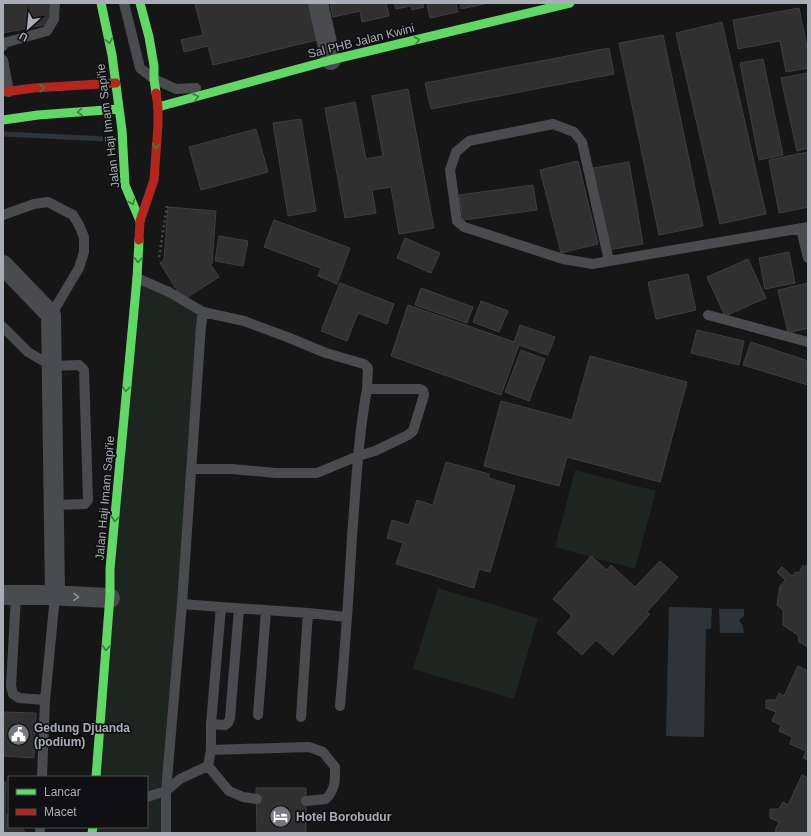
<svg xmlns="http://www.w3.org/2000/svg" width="811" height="836" font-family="Helvetica,sans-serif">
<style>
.green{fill:#1e241f}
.water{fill:#2d353a}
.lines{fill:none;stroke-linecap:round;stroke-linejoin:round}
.stream{stroke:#2d353a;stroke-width:5}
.building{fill:#303031;stroke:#3e3f42}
.path{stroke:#4c4d50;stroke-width:2.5;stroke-dasharray:2 3;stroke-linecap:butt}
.lane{stroke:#4a4b4e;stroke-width:10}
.street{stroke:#4a4b4e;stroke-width:20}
.fast{stroke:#63d668;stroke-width:9}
.jam{stroke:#b3261e;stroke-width:9}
.oneway{stroke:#3e7d41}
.oneway2{stroke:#8c9097}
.labels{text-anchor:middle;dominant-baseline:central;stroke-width:3.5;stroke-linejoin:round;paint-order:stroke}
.street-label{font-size:12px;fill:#a8adb6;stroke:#101012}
.poi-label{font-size:12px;font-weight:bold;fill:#a8adb6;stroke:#101012;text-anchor:start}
</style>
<rect width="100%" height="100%" fill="#161616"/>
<path class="green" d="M137 278 202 317 166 833H91L92 827H147V777H96Z
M575 470 656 491 635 569 555 547Z
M438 588 538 618 514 699 413 669Z"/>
<path class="water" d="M669 607 712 608 711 629H706L704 737 666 736Z
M719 609H744V616L739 620 743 626 744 633H720Z"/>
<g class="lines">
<path class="stream" d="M3 134 107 139"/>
</g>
<path class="building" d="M3 3H50L51 14 48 24 3 33Z
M200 3H308L317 40 213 65 208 46 184 52 181 40 203 35 195 4Z
M330 3H386L389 16 362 22 360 11 333 17Z
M394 3H423L424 7 412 10 411 6 396 9Z
M427 3H456L458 12 430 18Z
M460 3H488L461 9Z
M799 8 808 52V68L786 72 780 41 738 49 733 20Z
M722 22 766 214 720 224 676 33Z
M663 35 703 226 659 235 619 43Z
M609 48 614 74 431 109 425 83Z
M763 59 783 155 759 160 740 63Z
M808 73V148L797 151 781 78Z
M408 89 434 228 399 234 391 187 372 190 376 213 345 218 325 108 355 102 366 159 383 156 372 96Z
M301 119 316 211 288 216 273 123Z
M256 129 268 172 201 190 189 147Z
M808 152V207L779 213 769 160Z
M578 161 598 244 561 253 540 170Z
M629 162 643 244 608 250 593 168Z
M533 185 537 210 463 220 459 195Z
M168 207 216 211 212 264H210L219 277 183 300 160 263 164 260Z
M274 220 350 248 337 284 318 276 321 268 264 247Z
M219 236 248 241 243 266 215 261Z
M405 238 440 253 431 273 397 258Z
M789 252 795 283 765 289 759 258Z
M748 259 766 298 725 316 707 277Z
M688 274 696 310 656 319 648 282Z
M340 283 394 304 387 324 358 313 347 341 321 331Z
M808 283V328L788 333 778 290Z
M421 288 473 307 467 323 415 305Z
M481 301 508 311 499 332 473 322Z
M408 305 514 342 520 325 555 337 548 355 519 345 501 395 391 356Z
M697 330 744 341 739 365 691 353Z
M751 342 808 361V385L743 365Z
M521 350 545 359 529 401 505 392Z
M590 356 687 382 660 482 567 457 559 486 484 466 501 401 572 420Z
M446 462 489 474V478L515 486 490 572 479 569 474 588 396 564 403 543 387 538 392 520 409 525 417 500 433 505Z
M591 556 607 570 611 565 635 587 660 561 678 577 647 612 650 614 613 655 596 640 582 655 557 633 572 616 553 599Z
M808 563V647L799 642 798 635 783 625V610L777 605 780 586 785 580 777 572 782 567 792 576 796 572 799 573 803 565 806 567Z
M798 666 808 671V760L803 758 806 751 790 744 792 737 779 731 781 725 772 721 776 712 766 708V700H776L779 693 784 696Z
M3 712 36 713 34 758 3 756Z
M802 775 808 778V833H781L775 831 779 822 770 818V809H779L783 802 788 805Z
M3 782H6L5 813 9 816V827H22L25 833H3Z
M256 788H306V833H257Z"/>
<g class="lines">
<path class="path" d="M159 257 167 206"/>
<path class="lane" d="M124 3 140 68 154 79 176 89 196 88
M3 46 4 43 47 31 54 19 55 3
M3 60 9 92
M3 215 34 204 48 202 73 215 79 225 84 237V252L79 268 51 315
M801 229 808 258
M609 261 582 142 574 132 553 124 469 141 456 152 450 170 457 221 464 227 563 259 593 264 609 261 808 227
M137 278 169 292 203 312
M708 315 808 342
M3 327 28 352 52 366 79 365 84 370 88 500 85 504 54 505
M191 469H232L276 473H317L358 456 375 451 408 435 413 431 424 395 423 391 420 389H367C358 438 356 487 352 536 349 593 345 649 340 706
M16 596 11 686 13 694 19 698 45 700
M221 607 308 613 347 617
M258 715 266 610
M301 717 308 613
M211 724 225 725 228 723 230 718 239 609
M211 750 309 747 323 752 335 767C335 781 336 788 326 799L306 801
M208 766 229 791 243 797 257 799
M42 777 45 700 55 596
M147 797 166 791 182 604 201 326 203 312 244 321 287 337 326 353 364 364 368 368 367 389
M40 833V827
M166 833V791L180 779 208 766 211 750V724L221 607 182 604"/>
<path class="street" d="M318 3 331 60
M3 265 51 315 55 596
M3 595H47L110 598"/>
<path class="fast" d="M101 3 112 55 122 130 125 185 140 221
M140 3 149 37 154 66V79L156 93
M158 107 331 60 570 3
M3 120 38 115 119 109
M96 777 110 595V569L137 278 139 240
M92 833 93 827"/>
<path class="jam" d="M3 92 34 88 116 83
M139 240 140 221 154 180 158 125V107L156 93"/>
</g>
<defs><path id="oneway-chevron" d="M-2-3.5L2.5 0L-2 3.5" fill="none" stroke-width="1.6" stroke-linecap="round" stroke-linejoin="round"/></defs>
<g class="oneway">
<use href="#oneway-chevron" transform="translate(417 40) rotate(-14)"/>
<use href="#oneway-chevron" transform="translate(109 41) rotate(79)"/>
<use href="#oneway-chevron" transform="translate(42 88) rotate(-4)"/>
<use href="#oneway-chevron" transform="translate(196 97) rotate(-14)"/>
<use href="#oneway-chevron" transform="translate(80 112) rotate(175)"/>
<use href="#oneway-chevron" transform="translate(156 146) rotate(95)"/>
<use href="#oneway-chevron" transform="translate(132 202) rotate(67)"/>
<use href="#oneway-chevron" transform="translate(138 260) rotate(94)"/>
<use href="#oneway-chevron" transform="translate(126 389) rotate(95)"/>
<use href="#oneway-chevron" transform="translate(115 519) rotate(95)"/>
<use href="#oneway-chevron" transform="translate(106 648) rotate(94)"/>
</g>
<use class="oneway2" href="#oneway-chevron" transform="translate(76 597) rotate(3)"/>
<defs>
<symbol id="civic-disc" viewBox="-11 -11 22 22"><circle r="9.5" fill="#75787e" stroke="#101012"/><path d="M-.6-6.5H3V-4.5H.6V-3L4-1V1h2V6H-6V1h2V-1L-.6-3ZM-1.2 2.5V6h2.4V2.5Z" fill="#fff"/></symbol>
<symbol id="hotel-disc" viewBox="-11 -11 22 22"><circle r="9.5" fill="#75787e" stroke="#101012"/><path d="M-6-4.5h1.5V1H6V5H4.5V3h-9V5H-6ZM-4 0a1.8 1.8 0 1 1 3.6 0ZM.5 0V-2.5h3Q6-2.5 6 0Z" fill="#fff"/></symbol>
</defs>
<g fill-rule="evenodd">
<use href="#civic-disc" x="6" y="722" width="25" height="25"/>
<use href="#hotel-disc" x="268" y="804" width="25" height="25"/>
</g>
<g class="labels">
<g class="street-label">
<text transform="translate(361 41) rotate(-14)">Sal PHB Jalan Kwini</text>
<text transform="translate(108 126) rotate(-97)">Jalan Haji Imam Sapi'ie</text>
<text transform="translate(105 498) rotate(-85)">Jalan Haji Imam Sapi'ie</text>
</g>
<g class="poi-label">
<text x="34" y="728">Gedung Djuanda<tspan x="34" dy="14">(podium)</tspan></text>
<text x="296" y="817">Hotel Borobudur</text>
</g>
</g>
<rect width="811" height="836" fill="none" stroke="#a8adb6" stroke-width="8"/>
<rect x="8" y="776" width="140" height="52" fill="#101012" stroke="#4d4f54"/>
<rect x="16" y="789" width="20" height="6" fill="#63d668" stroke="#4d4f54"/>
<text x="44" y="796" font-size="12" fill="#a8adb6">Lancar</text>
<rect x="16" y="809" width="20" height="6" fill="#b3261e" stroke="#4d4f54"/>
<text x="44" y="816" font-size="12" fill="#a8adb6">Macet</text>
<g transform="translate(28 28) rotate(207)" stroke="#101012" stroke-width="3" paint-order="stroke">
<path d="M0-3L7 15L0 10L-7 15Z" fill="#a8adb6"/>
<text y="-6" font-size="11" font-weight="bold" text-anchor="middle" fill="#a8adb6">U</text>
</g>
</svg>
